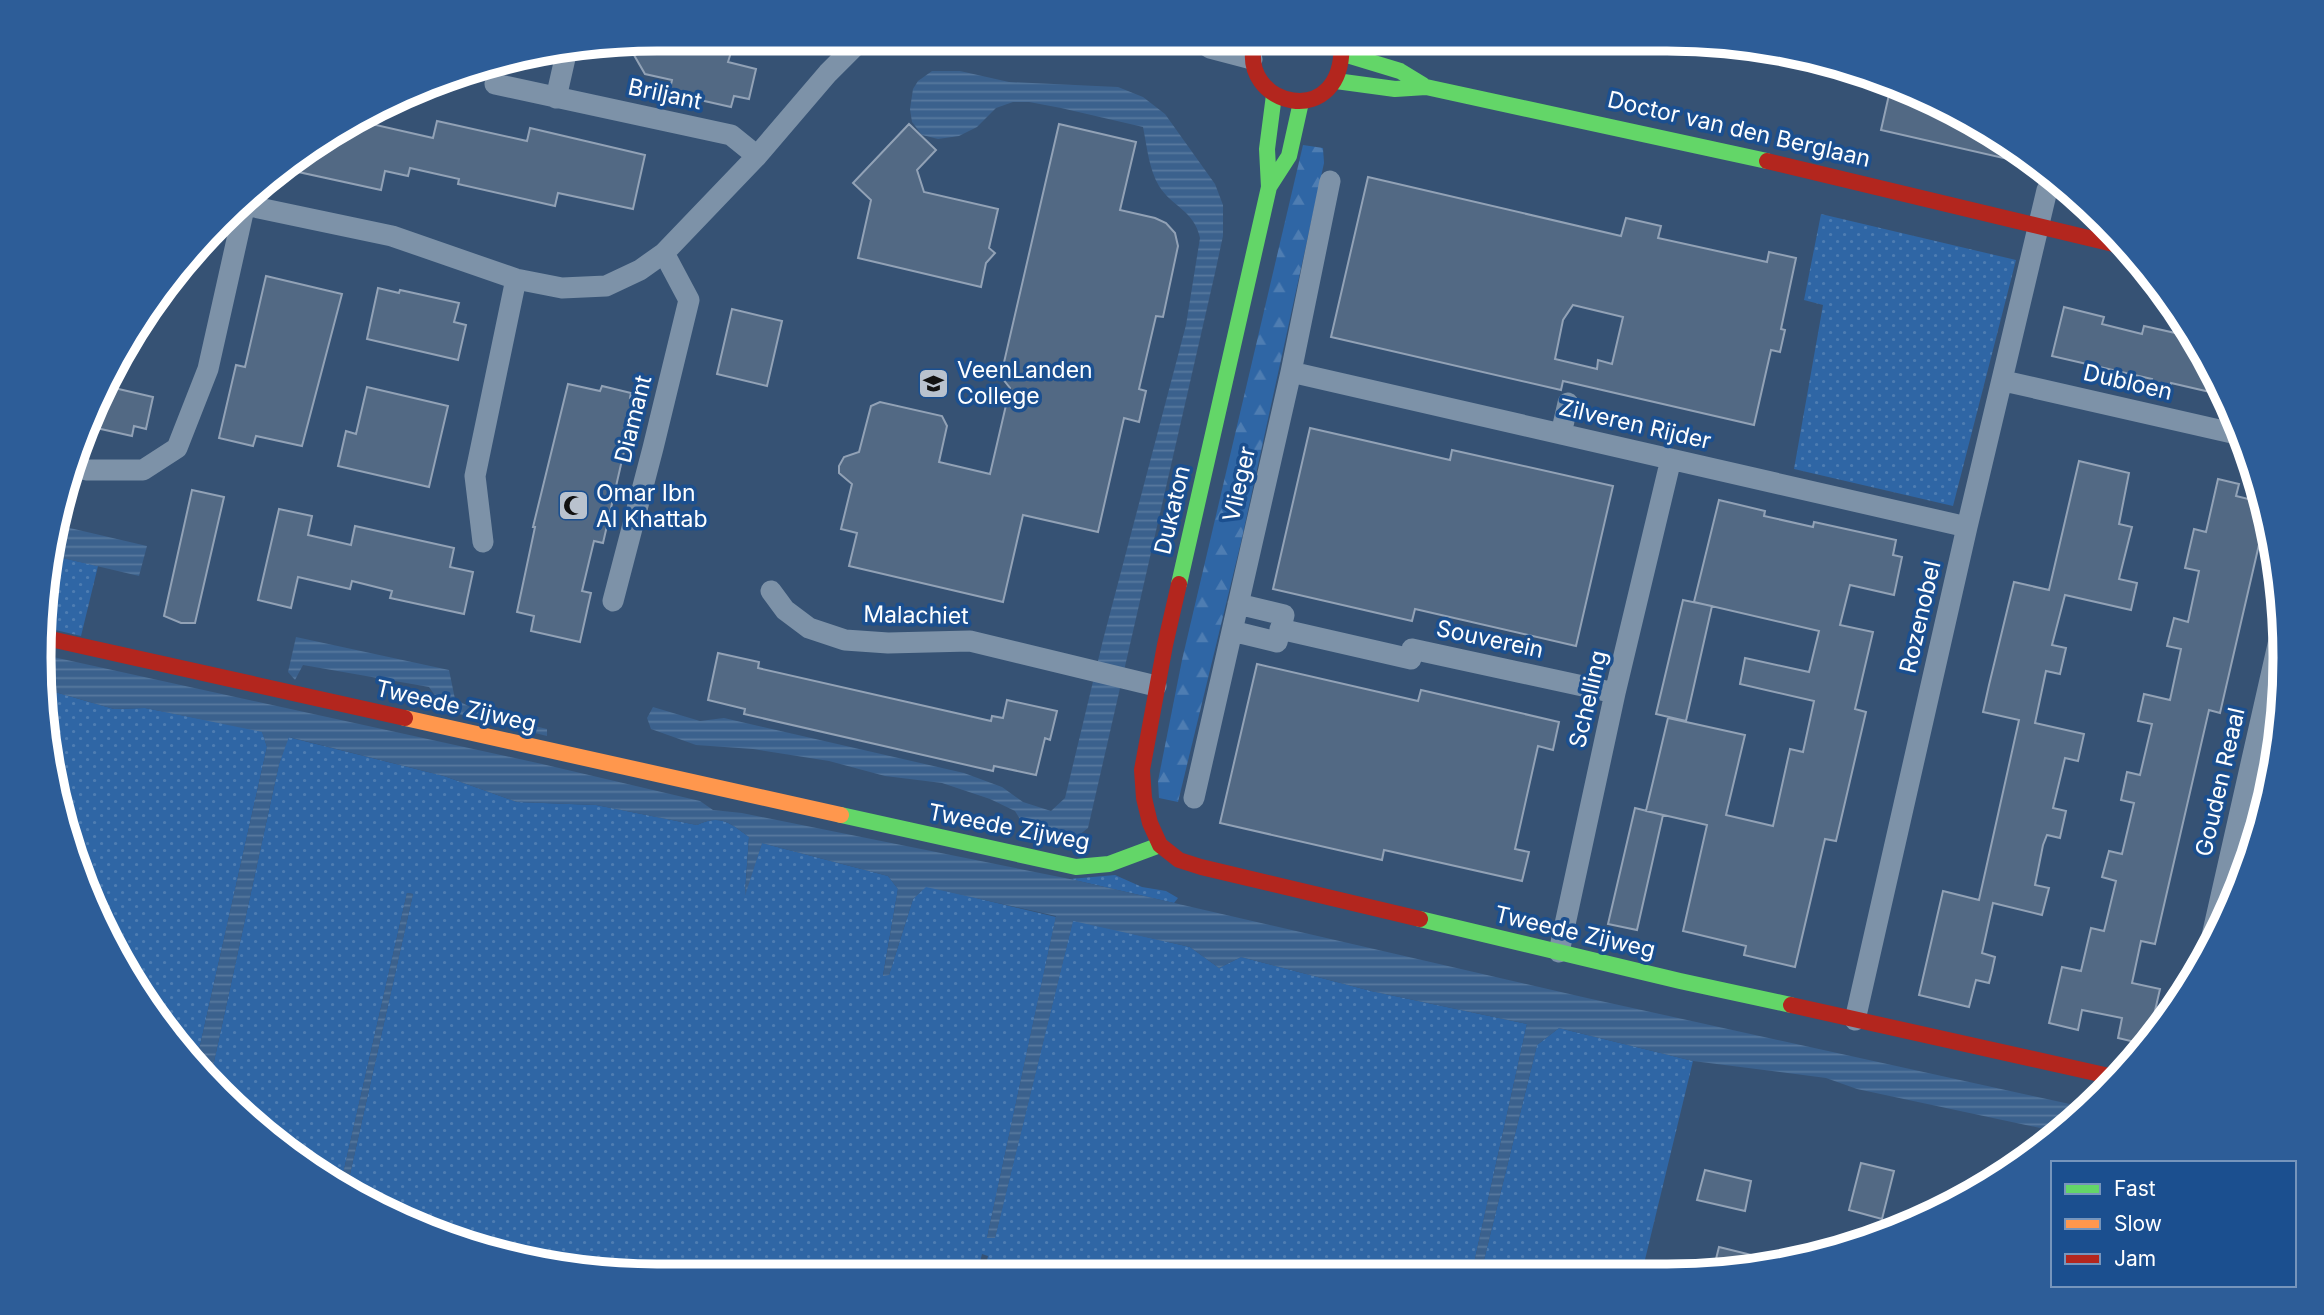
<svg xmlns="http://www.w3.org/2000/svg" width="2324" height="1315" font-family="Inter,sans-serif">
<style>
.grass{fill:url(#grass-dots)}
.forest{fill:url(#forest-firs)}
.water{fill:url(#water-rules)}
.building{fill:#526984;stroke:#92a2b6;stroke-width:2;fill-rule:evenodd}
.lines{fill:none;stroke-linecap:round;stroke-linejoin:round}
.street{stroke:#7d92a8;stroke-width:21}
.fast{stroke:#63d668;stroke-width:16}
.slow{stroke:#ff974d;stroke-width:16}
.jam{stroke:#b3261e;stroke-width:16}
.labels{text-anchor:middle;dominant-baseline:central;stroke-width:7;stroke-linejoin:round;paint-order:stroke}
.street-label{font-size:23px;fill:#fff;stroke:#1b4f8f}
.poi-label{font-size:23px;fill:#fff;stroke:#1b4f8f;text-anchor:start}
.rim{fill:none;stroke:#fff;stroke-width:9}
</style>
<defs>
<pattern id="grass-dots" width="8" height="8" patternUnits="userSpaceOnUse" patternTransform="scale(1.75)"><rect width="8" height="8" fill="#2f66a5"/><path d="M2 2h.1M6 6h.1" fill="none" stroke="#4e7db2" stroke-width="1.8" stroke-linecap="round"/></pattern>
<pattern id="forest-firs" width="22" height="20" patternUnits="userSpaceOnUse" patternTransform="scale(1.75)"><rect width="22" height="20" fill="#2f66a5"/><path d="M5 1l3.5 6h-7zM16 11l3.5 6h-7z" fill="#4e7db2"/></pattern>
<pattern id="water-rules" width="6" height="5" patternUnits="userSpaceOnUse" patternTransform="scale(1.75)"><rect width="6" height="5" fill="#3b618d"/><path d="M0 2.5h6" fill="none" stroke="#58799e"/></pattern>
</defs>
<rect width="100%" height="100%" fill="#365274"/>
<path class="grass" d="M1821 214 2016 260 1953 506 1794 469 1823 305 1804 300Z
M54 556 98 566 81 636 47 628Z
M41 688 114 709 145 708 262 731 267 747 195 1068 85 894 40 698Z
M288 737 444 776 517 802 596 805 697 825C720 814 730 823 749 837L745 892 762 843 888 876 898 889 883 975H889L913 899 926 886 1056 917 987 1238 995 1237 1073 920 1190 947 1219 968 1241 957 1371 991 1527 1024 1472 1272 984 1274 988 1256 982 1254 977 1274 617 1275 459 1244 346 1192 413 894 407 893 340 1187 210 1080 279 764Z
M1115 875 1142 887 1166 891 1178 898 1174 903 1070 879Z
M1559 1028 1693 1061 1642 1272H1481L1537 1045Z"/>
<path class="forest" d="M1303 145 1323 148 1324 163 1242 538 1178 802 1159 798 1158 781 1182 660Z"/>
<path class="water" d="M932 71H960L1009 82 1118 87 1143 97 1165 114 1215 184 1223 205V236L1215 273 1088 828 1070 842 1054 843 1037 837 1023 824 1015 811 990 799 942 783 885 776 829 761 753 749 696 745 651 729 647 718 653 707 700 721 724 718 964 773 1002 787 1023 802 1051 811 1065 798 1103 640 1186 325 1200 238C1194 210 1172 207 1159 186 1149 169 1147 147 1143 127L1061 108 1029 102H1013L996 108 977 127 959 136 938 139 922 135 912 122 910 109 913 89 918 81Z
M57 525 147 546 139 576 54 556Z
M296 637 449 670 455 699 483 714 547 729V736L446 711 429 687 303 665 295 680 288 672Z
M44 655 542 764 700 801 713 810 742 813 1070 879 1587 998 2088 1108 2059 1132 1857 1089 1826 1078 1693 1061 1559 1028 1537 1045 1481 1272H1472L1527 1024 1371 991 1241 957 1219 968 1190 947 1073 921 995 1238H987L1056 916 926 887 913 899 889 975 883 976 898 889 888 876 762 843 745 896 749 837C730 823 720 814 697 825L596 805 517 802 444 776 289 737 279 764 210 1080 195 1068 267 747 262 732 145 708 114 709 41 688Z
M407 893 413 894 346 1192 340 1187Z"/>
<path class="building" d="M657 38 686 39 732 49 728 62 756 69 749 99 734 96 731 107 669 93 672 80 645 74 627 43Z
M1891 86 1976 122 2038 166 1881 130Z
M437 121 527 141 530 128 645 155 633 209 558 193 555 206 458 184 459 179 410 168 408 176 385 171 381 190 280 168 363 122 433 138Z
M909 124 936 150 917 170 924 192 998 209 989 248 995 253 986 263 981 287 858 258 871 200 853 183Z
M1059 124 1136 142 1120 210 1155 218 1166 223 1175 233 1178 246 1163 317 1156 316 1139 389 1146 391 1139 422 1124 418 1098 532 1023 515 1003 602 849 566 857 533 841 529 852 484 839 473V466L844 457 859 452 871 406 880 402 942 416 947 426 939 462 990 474 1010 388 1002 378V371Z
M1368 177 1621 236 1626 218 1661 226 1658 238 1767 262 1769 252 1796 258 1781 329 1785 330 1780 352 1771 350 1754 425 1563 381 1561 390 1331 337ZM1573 305 1623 317 1612 364 1598 360 1597 369 1555 359 1563 320Z
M266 276 342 294 302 446 256 436 253 446 219 438 236 365 245 367Z
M378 288 399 293 400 290 459 303 454 322 466 325 458 360 367 339Z
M2064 307 2104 317 2102 324 2142 334 2144 326 2193 337 2214 372 2210 392 2171 383 2170 388 2151 384 2152 379 2052 356Z
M732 309 782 321 767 386 717 374Z
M568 384 600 391 602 386 631 393 630 398 636 399 603 543 594 541 582 591 591 593 580 642 531 631 534 616 517 612 535 527H533Z
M110 387 153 397 146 429 134 426 132 436 92 427Z
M367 387 448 406 429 487 338 466 346 431 356 434Z
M1310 428 1450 460 1452 450 1613 486 1576 646 1415 609 1412 621 1273 589Z
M2079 461 2129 473 2119 524 2132 527 2119 579 2137 583 2131 610 2065 595 2052 645 2066 648 2060 674 2046 671 2035 723 2084 734 2078 761 2065 758 2053 808 2066 811 2060 838 2047 835 2043 845 2035 885 2049 888 2042 915 1993 903 1982 953 1995 957 1992 971 1989 983 1976 980 1969 1007 1919 995 1943 891 1979 900 2019 720 1983 712 1989 685 2014 582 2049 590Z
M2218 479 2239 484 2236 496 2265 503 2267 510 2220 713 2209 710 2155 944 2141 941 2132 983 2160 989 2149 1037 2143 1044 2118 1038 2122 1018 2082 1010 2078 1030 2049 1023 2062 967 2081 971 2091 928 2104 931 2116 881 2102 877 2109 851 2122 854 2134 803 2121 800 2127 772 2140 775 2152 724 2138 721 2144 694 2170 700 2181 649 2167 646 2174 618 2188 622 2199 571 2185 568 2194 529 2206 532Z
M192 490 224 497 195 623H181L164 616Z
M1719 500 1765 511 1764 516 1813 527 1814 522 1896 540 1893 555 1902 557 1894 595 1850 585 1840 625 1873 632 1855 709 1866 712 1836 841 1825 839 1795 967 1744 955 1746 946 1683 931 1707 825 1646 811 1668 718 1745 735 1726 815 1773 826 1790 749 1803 752 1814 701 1740 684 1745 658 1809 672 1819 631 1694 602Z
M279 509 312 516 308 535 351 545 355 526 454 548 450 567 473 572 464 614 390 598 392 591 352 581 350 589 298 577 291 608 258 600Z
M1683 600 1712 606 1686 721 1656 714Z
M718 653 759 662 758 668 991 721 992 716 1003 718 1007 700 1057 711 1050 740 1045 738 1036 775 994 766 993 771 744 714 745 709 708 700Z
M1257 664 1418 701 1421 690 1559 722 1553 750 1538 746 1515 849 1529 852 1522 881 1384 850 1382 860 1220 823Z
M1635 808 1663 815 1637 930 1608 924Z
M1861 1163 1894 1171 1882 1219 1849 1210Z
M1705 1170 1751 1181 1745 1211 1697 1200Z
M1719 1247 1784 1263 1747 1271H1713Z"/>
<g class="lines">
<path class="street" d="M1196 39 1210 48 1252 59
M495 84 731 135 757 156
M556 98 566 54
M245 205 392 236 516 279 562 288 606 286 640 270 664 253 689 300 653 448 613 601
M664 253 757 156 828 73 862 39
M1291 372 1967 527
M2004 381 2241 435
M1561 434 1568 403
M73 467 87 470H143L177 448 208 369 245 204
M483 542 475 476 516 279
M771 591 785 610 809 628 845 640 888 643 970 641 1156 686
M1280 629 1411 659 1412 649 1615 693
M1232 631 1277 642 1284 615 1238 604
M1194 798 1291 372 1330 181
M1559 952 1615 693 1671 459
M2207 958 2284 618
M1855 1020 1967 527 2047 190 2055 178"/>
<path class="fast" d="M1344 54 1400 71 1423 85
M1336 81 1395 89 1426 87 1767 161
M1269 187 1289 156 1301 102
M1179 584 1269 187 1267 149 1274 95
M841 815 1076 867 1109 864 1160 845
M1420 919 1680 981 1791 1005"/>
<path class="slow" d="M405 718 841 815"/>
<path class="jam" d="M1256 39C1233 107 1349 135 1341 39
M1767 161 2126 247
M1179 584 1165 645 1142 770 1144 798 1150 823 1160 845 1179 860 1201 867 1420 919
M46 638 405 718
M1791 1005 2118 1078"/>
</g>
<defs>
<symbol id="school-square" viewBox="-11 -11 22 22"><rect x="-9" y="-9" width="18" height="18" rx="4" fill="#b9c2ce" stroke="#1b4f8f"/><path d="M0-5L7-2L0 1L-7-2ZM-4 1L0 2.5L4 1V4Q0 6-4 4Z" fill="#111"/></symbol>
<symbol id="mosque-square" viewBox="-11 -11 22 22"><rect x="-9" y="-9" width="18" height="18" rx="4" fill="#b9c2ce" stroke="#1b4f8f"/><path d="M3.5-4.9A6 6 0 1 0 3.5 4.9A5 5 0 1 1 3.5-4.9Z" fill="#111"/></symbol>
</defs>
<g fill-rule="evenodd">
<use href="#school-square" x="916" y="366" width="35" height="35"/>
<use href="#mosque-square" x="556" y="488" width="35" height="35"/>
</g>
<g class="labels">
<g class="street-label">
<text transform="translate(665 94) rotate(12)">Briljant</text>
<text transform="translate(1739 129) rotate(13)">Doctor van den Berglaan</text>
<text transform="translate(2128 382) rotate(13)">Dubloen</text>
<text transform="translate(633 419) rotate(-76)">Diamant</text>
<text transform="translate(1635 424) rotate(13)">Zilveren Rijder</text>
<text transform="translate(1239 484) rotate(-77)">Vlieger</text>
<text transform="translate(1172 510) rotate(-77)">Dukaton</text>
<text transform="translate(916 615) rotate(1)">Malachiet</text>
<text transform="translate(1920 617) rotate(-77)">Rozenobel</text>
<text transform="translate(1490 639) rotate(12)">Souverein</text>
<text transform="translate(1588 699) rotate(-77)">Schelling</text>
<text transform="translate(456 706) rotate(13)">Tweede Zijweg</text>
<text transform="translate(2220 782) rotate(-77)">Gouden Reaal</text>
<text transform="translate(1009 827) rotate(11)">Tweede Zijweg</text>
<text transform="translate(1575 932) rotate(13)">Tweede Zijweg</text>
</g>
<g class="poi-label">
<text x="957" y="370">VeenLanden<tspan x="957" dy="26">College</tspan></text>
<text x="596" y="493">Omar Ibn<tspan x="596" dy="26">Al Khattab</tspan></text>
</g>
</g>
<path d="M0 0H2324V1315H0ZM657 51H1667A606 606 0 0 1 2273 657V658A606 606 0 0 1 1667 1264H657A606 606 0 0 1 51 658V657A606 606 0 0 1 657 51Z" fill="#2d5d98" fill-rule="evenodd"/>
<path class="rim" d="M657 51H1667A606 606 0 0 1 2273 657V658A606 606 0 0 1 1667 1264H657A606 606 0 0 1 51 658V657A606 606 0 0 1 657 51Z"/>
<rect x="2051" y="1161" width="245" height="126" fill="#1b4f8f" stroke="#7695bc" stroke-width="2"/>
<rect x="2065" y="1184" width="35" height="10" fill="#63d668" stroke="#7695bc" stroke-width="2"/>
<text x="2114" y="1196" font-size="21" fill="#ffffff">Fast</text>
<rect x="2065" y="1219" width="35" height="10" fill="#ff974d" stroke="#7695bc" stroke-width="2"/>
<text x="2114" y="1231" font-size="21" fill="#ffffff">Slow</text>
<rect x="2065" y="1254" width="35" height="10" fill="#b3261e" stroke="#7695bc" stroke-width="2"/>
<text x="2114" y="1266" font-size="21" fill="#ffffff">Jam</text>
</svg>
